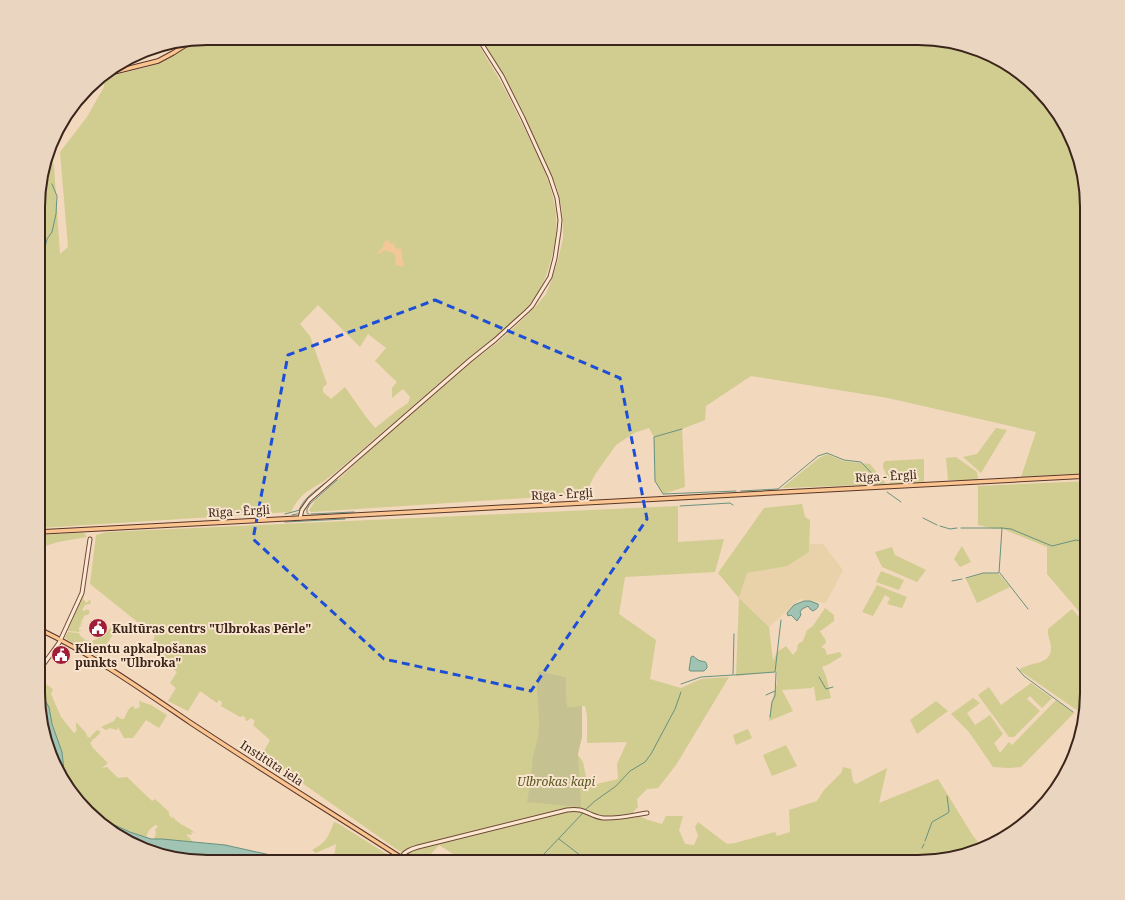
<svg xmlns="http://www.w3.org/2000/svg" width="1125" height="900" font-family="'Noto Serif',serif">
<style>
.farmland{fill:#e9d2aa}
.green{fill:#d1cc90;fill-rule:evenodd}
.sand{fill:#f2c897}
.cemetery{fill:#c5c190}
.water{fill:#a1c3b3;stroke:#68927f}
.lines{fill:none;stroke-linecap:round;stroke-linejoin:round}
.stream{stroke:#68927f;stroke-width:1}
.secondary-casing{stroke:#6e4838;stroke-width:5}
.primary-casing{stroke:#593629;stroke-width:5.5}
.secondary{stroke:#fce7d1;stroke-width:3}
.primary{stroke:#fac590;stroke-width:3.5}
.marked{fill:none;stroke:#1d4ed8;stroke-width:3;stroke-dasharray:8 5;stroke-linejoin:round}
.labels{text-anchor:middle;dominant-baseline:central;stroke-width:4;stroke-linejoin:round;paint-order:stroke}
.street-label{font-size:12px;fill:#3a241b;stroke:#f9e4ce}
.poi-label{font-size:12px;font-weight:bold;fill:#3a241b;stroke:#f9e4ce;text-anchor:start}
.park-label{font-size:12px;font-style:italic;fill:#55581f;stroke:#f9e4ce}
.rim{fill:none;stroke:#3a241b;stroke-width:2}
</style>
<rect width="100%" height="100%" fill="#f2d8bd"/>
<path class="farmland" d="M810 544H823L843 570 826 603 800 599 769 627 739 598 747 573 755 572 809 552Z"/>
<path class="green" d="M207 38H474C479 44 483 52 487 59 502 82 514 107 526 132 549 179 567 212 549 266 545 280 540 292 530 304 512 325 488 342 466 360 432 389 399 419 364 448 351 459 338 471 324 481 320 484 315 486 311 489 302 494 295 503 291 512L39 528V185L51 152 54 167 60 254 68 247 60 152 87 117 104 87V78L151 66 177 52 194 40ZM318 305 360 347 368 334 386 348 375 361 397 382 392 388V398L403 389 410 397 408 403 399 409 375 428 366 417 345 387 331 399 323 392V387L327 384 310 336 300 324Z
M480 38H929L982 51 1030 80 1074 142 1087 207V473L1021 477 1036 432 888 398 751 376 706 406 705 420 682 429 685 487 663 494 655 481 654 437 649 428 634 433 616 445 596 473 590 484 588 494 311 512 309 510 316 500 380 441 473 361 498 342 524 318 536 306 546 294 552 279 558 260 563 239V223L562 210 557 188 544 158 504 78Z
M996 428 1007 430 981 473 963 457 977 454Z
M827 454 843 461 870 464 886 484 782 488 819 458Z
M956 457 977 472 978 480H948L946 458Z
M924 459V482L890 484 883 467V464L885 461Z
M1087 481V621L1047 574V547L1003 529H995L978 525V486Z
M802 504 805 517 810 520 809 552 787 566 747 573 739 598 769 627 773 661 777 652 786 646 793 655 797 650 798 644 803 641 807 630 813 626 825 608 834 615V621C829 624 826 628 820 631 822 636 826 638 826 643L821 647 825 649 827 655 840 652 842 656 829 664 822 667 826 676 831 698 816 701 814 687H812V688L782 690 793 711 769 721 771 704 777 683V674L774 672 736 676 739 598 718 573 764 508Z
M678 506V542L724 539 715 572 625 577 619 614 656 640 650 679 681 688 701 679 729 677 676 765 658 788 647 789 637 799 638 807 634 811 630 817 639 816 648 820 662 824 666 816H683L679 830 685 844 694 845 698 836 695 827 698 822 727 844 735 843 775 832 777 836 790 832 789 810 817 801 824 790 841 773 843 767 851 769 853 782 856 784 887 768 879 803 938 779 973 836 984 849 918 862H446L453 854 439 845 424 862H415L262 755 270 740 253 725 255 721 251 718 247 721 245 720 246 718 243 716 240 717 221 706 222 702 219 700 217 703 200 691 188 711 168 701 176 688 170 683 177 672 149 650 155 636 90 584 96 535 107 532ZM538 671 566 677 567 707 585 706 587 716V743L627 742 617 764 618 779 588 786 583 762 571 745 539 728C540 709 537 690 538 671Z
M76 533H84L87 537 58 542 39 548V535Z
M962 546 971 562 960 567 954 559Z
M892 547 895 555 926 570 917 582 882 567 875 552Z
M881 571 904 580 899 590 876 582Z
M984 573 999 574 1010 587 977 603 966 579Z
M877 585 907 597 902 608 887 604 890 598 885 595 873 616 862 612Z
M83 595 84 596 83 599 87 603 89 600 91 601 90 604 85 605 82 610 85 611 86 609 90 611 88 615H85L81 622 83 623H81L80 625H83L80 626 79 628 83 627 79 628V630H82L79 631V632L68 631Z
M1072 609 1087 626V704L1084 715 1019 670C1030 661 1051 666 1051 648 1051 641 1047 636 1048 629Z
M110 628 114 630 112 633 113 634 102 652 95 647 92 641 103 636Z
M68 632 79 633 81 637H84L82 638 83 639 86 638 84 640 91 641C93 648 100 651 100 658L66 639 65 637Z
M40 678 47 685 53 689 51 694 61 717 74 733 77 730 76 728V723H77L86 733 88 738 89 737 91 738V736L97 730 100 731V733L94 739H92L93 740 90 743 93 748 108 763 102 768 107 767 118 778 127 777 152 801 155 799 169 812V815L172 818 173 817C180 826 188 826 195 833L191 832 192 835 186 834 192 841 195 843 162 839H154L156 833 155 830 158 826 155 825 149 830 146 837 107 823H102L94 818 65 780 62 752 52 724 49 707 44 699Z
M1031 683 1052 698 1042 708 1030 696 1027 699 1040 711 1014 737H1009L978 695 989 687 1001 705Z
M973 698 980 703 967 713 975 725 990 715 1003 734 994 743 1000 753 1009 742 1012 745 1056 700 1074 713 1021 767 1009 768 993 767 969 732 951 714Z
M139 701 151 705 167 715 159 728 146 720 133 738H124L118 727 117 730 110 728 106 730 101 727 114 721 117 716 121 719H124C127 714 127 709 133 706L135 709 140 707Z
M936 701 948 711 917 734 910 720Z
M748 729 752 738 736 745 733 735Z
M786 745 797 766 772 776 763 755Z
M334 822 339 824 385 853 402 860 401 862H336L334 857 336 844 316 853 312 850C327 842 328 837 334 822Z"/>
<path class="sand" d="M389 240 391 244 396 243 394 246 397 249 401 248 402 256 404 265 402 267 399 265 396 266C394 259 398 254 390 252 385 250 384 250 380 253L379 254 377 253 382 248 385 241Z"/>
<path class="cemetery" d="M538 671 566 677 567 707 582 706V737L578 754 581 807 527 802 531 779 533 756 538 738 539 728V718L537 687Z"/>
<path class="water" d="M804 601H810L818 604C819 608 816 609 813 611L810 609 808 606 802 609 800 612 801 615 797 621 791 615 788 616 787 613 794 605Z
M693 656C695 657 696 659 698 660 704 663 707 659 707 668L704 671H690L689 670 691 657Z
M38 682 40 683 44 699 49 707 52 724 62 752 65 780 55 768 38 704Z
M94 818 102 823 112 824 130 832 151 839H162L225 845 302 862H200L182 856 168 855 143 849Z"/>
<g class="lines">
<path class="stream" d="M39 255 45 247 47 239 52 232 56 214 57 196 52 184
M682 429 654 437 655 481 663 494 736 491
M741 491 778 489 818 456 827 453 844 460 861 462 881 483
M887 492 901 502
M680 506 730 503 733 505
M299 510C304 498 315 491 325 483
M307 512V509L310 504 337 480
M307 513 309 514
M285 514 300 510
M311 514 354 512
M292 515 297 514 299 513
M923 518 937 525
M285 522 345 519
M940 526 950 529 957 528
M961 528H1002L1011 529 1052 546 1076 540 1087 542
M1000 573 1028 609
M966 578 983 573H999L1002 528
M952 581 962 579
M1017 668 1024 676 1073 712
M734 675 775 672 781 620
M819 677 826 689 833 687
M681 684 701 677 733 675 734 634
M766 695 775 691
M770 717 772 702 775 696 776 673
M586 809 595 801 616 786 630 771 645 762 651 754 675 709 681 692
M559 839 589 862
M925 841 932 822 948 813 949 811 947 796
M922 848 924 844
M539 862 543 855 583 813"/>
<defs>
<path id="secondary" d="M300 518 302 510 309 500 470 360 495 340 527 311 532 306 550 277 555 258 559 231 560 220 557 198 550 177 523 118 502 76 478 38
M38 672 59 643 82 593 90 539
M401 857C405 851 411 849 418 847L567 810C585 807 588 816 603 818 617 819 633 815 647 813"/>
<path id="primary" d="M106 74 158 61 173 53 192 41
M39 532 1087 476
M39 629C93 655 141 689 191 723 262 770 335 815 408 862"/>
</defs>
<use href="#secondary" class="secondary-casing"/>
<use href="#primary" class="primary-casing"/>
<use href="#secondary" class="secondary"/>
<use href="#primary" class="primary"/>
</g>
<path class="marked" d="M435 300 620 378 647 519 531 691 384 659 253 539 288 355Z"/>
<defs>
<symbol id="civic-disc" viewBox="-11 -11 22 22"><circle r="9.5" fill="#a11e38" stroke="#f9e4ce"/><path d="M-.6-6.5H3V-4.5H.6V-3L4-1V1h2V6H-6V1h2V-1L-.6-3ZM-1.2 2.5V6h2.4V2.5Z" fill="#fff"/></symbol>
</defs>
<g fill-rule="evenodd">
<use href="#civic-disc" x="87" y="617" width="22" height="22"/>
<use href="#civic-disc" x="50" y="644" width="22" height="22"/>
</g>
<g class="labels">
<g class="street-label">
<text transform="translate(886 476) rotate(-3)">Rīga - Ērgļi</text>
<text transform="translate(562 494) rotate(-3)">Rīga - Ērgļi</text>
<text transform="translate(239 511) rotate(-3)">Rīga - Ērgļi</text>
<text transform="translate(272 763) rotate(33)">Institūta iela</text>
</g>
<g class="poi-label">
<text x="112" y="628">Kultūras centrs "Ulbrokas Pērle"</text>
<text x="75" y="648">Klientu apkalpošanas<tspan x="75" dy="14">punkts "Ulbroka"</tspan></text>
</g>
<g class="park-label">
<text x="556" y="781">Ulbrokas kapi</text>
</g>
</g>
<path d="M0 0H1125V900H0ZM207 45H918A162 162 0 0 1 1080 207V693A162 162 0 0 1 918 855H207A162 162 0 0 1 45 693V207A162 162 0 0 1 207 45Z" fill="#ead5c0" fill-rule="evenodd"/>
<path class="rim" d="M207 45H918A162 162 0 0 1 1080 207V693A162 162 0 0 1 918 855H207A162 162 0 0 1 45 693V207A162 162 0 0 1 207 45Z"/>
</svg>
